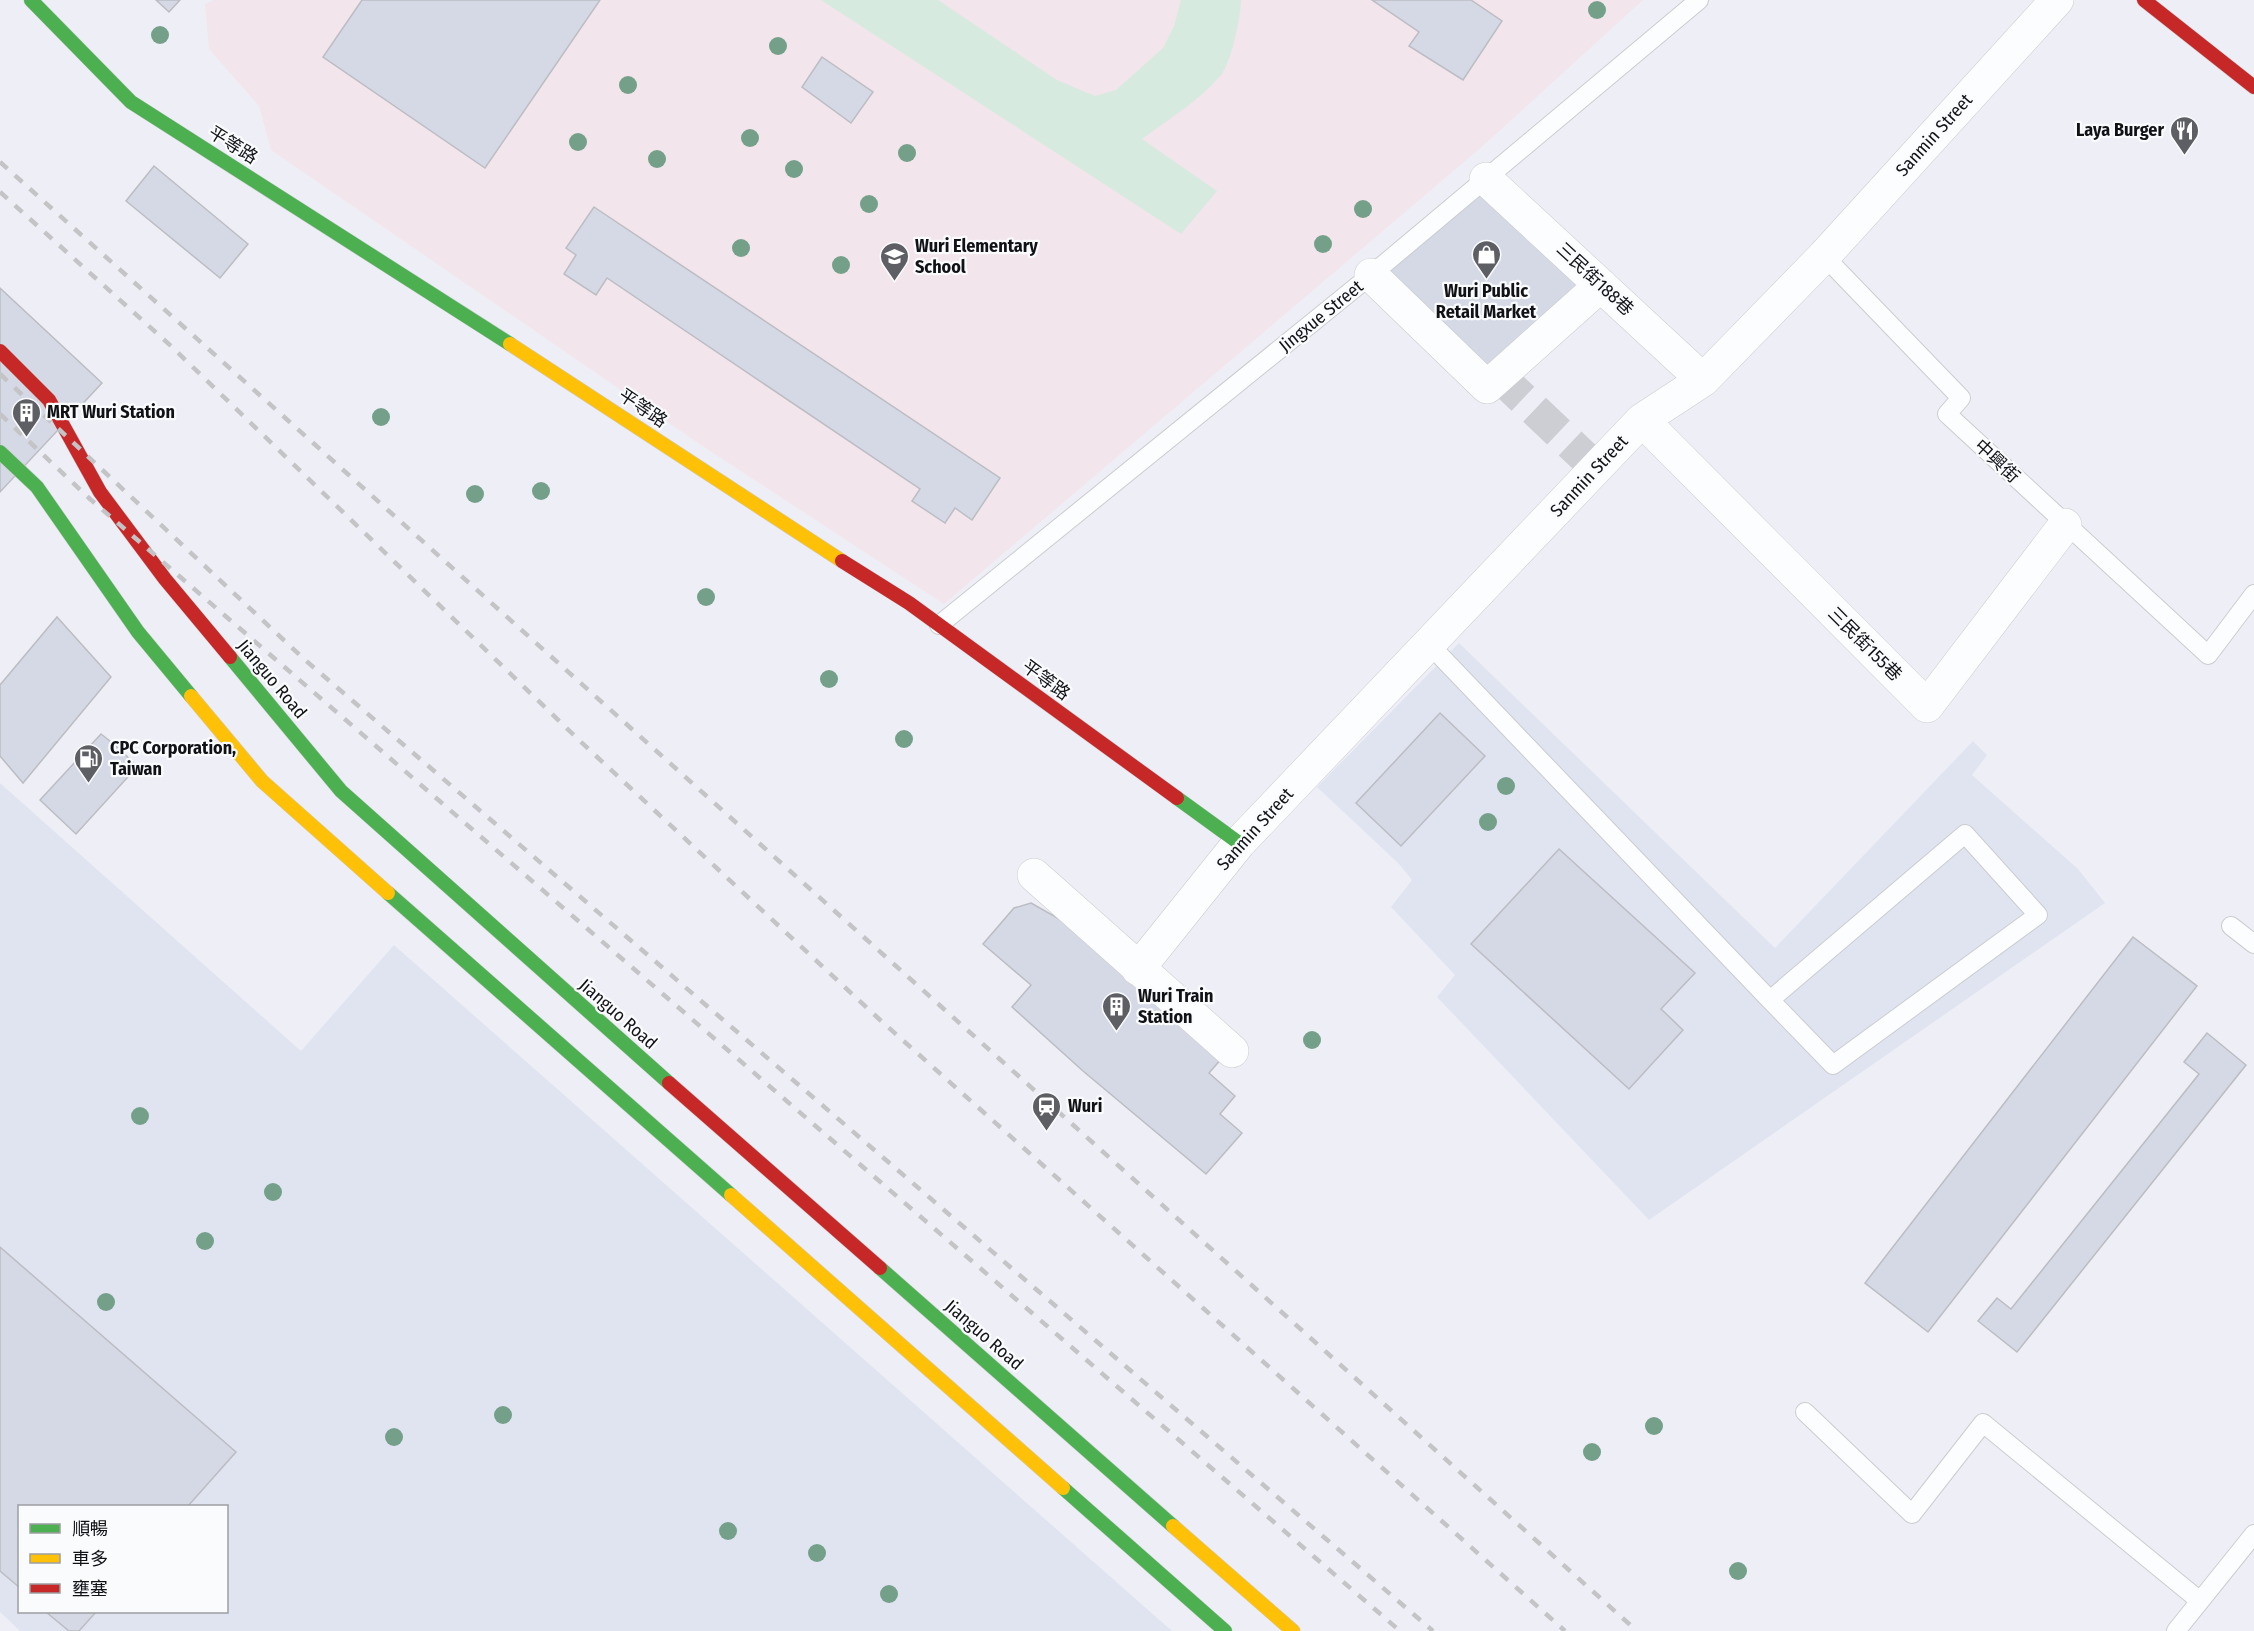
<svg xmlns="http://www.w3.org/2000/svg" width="2254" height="1631" font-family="'Fira Sans Condensed','Noto Sans TC',sans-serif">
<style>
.built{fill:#e0e4f1;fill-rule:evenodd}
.education{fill:#f2e5ec}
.green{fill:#d7eadf}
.building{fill:#d5d8e5;stroke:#bcbdc2;stroke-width:1.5}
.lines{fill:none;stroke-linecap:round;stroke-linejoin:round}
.street-tunnel{stroke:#cdced4;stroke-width:33;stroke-dasharray:33 16;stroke-linecap:butt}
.lane-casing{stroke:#cbccd0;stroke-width:20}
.street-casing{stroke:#cbccd0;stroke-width:34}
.fast-casing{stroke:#cbccd0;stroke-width:15}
.slow-casing{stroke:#cbccd0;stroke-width:15}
.jam-casing{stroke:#cbccd0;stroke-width:15}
.lane{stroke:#fcfdfe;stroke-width:18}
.street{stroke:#fcfdfe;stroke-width:33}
.fast{stroke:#4caf50;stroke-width:14}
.slow{stroke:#ffc107;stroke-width:14}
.jam{stroke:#c62828;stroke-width:14}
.rail{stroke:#c4c4c6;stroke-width:4.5;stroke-dasharray:10 10;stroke-linecap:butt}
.tree{fill:#74a08a}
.labels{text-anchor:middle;stroke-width:4.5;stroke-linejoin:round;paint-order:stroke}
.poi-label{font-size:18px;font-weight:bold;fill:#111216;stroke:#fafbfd;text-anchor:start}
.street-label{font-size:18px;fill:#111216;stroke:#fafbfd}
</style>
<rect width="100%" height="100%" fill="#eeeff6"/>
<path class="built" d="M1459,643L1775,948L1973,741L1987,755L1972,775L2078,869L2105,903L1649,1220L1437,997L1455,975L1391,907L1412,880L1399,864L1317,787Z
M0,783L301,1051L394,945L1172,1631H20L0,1612ZM20,1506H226V1612H20Z"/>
<path class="education" d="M214,0H1643L1484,145L944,604L704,447L271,150L259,106L209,49L205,4Z"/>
<path class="green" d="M821,0H938L1057,80L1095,96L1116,90L1163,48L1174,26L1181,0H1241C1241,16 1231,63 1221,75C1199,101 1169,119 1142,139L1217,191L1181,234Z"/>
<path class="building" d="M156,0H180L169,12Z
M362,0H600L485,168L323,57Z
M1372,0H1471L1502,21L1463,80L1409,46L1419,32Z
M822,57L873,92L851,123L802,87Z
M154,166L248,244L220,278L126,201Z
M1486,179L1601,285L1487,387L1371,275Z
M594,207L1000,478L972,520L955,508L945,523L912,501L920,489L607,278L596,295L564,274L576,255L566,248Z
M0,288L102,383L0,492Z
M57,617L111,677L23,783L0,756V685Z
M1440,713L1485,756L1401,846L1356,803Z
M101,734L120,749L137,767L76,834L40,800Z
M1559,849L1695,973L1661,1009L1683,1030L1629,1089L1471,944Z
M1031,903L1063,921L1222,1058L1209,1073L1235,1096L1220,1114L1242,1133L1206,1174L1083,1071L1012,1007L1031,985L983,944L1014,908Z
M2133,937L2197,986L1928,1332L1865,1283Z
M2207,1033L2246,1065L2017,1352L1978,1321L1997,1298L2011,1309L2199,1074L2184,1062Z
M0,1247L236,1452L188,1506H20V1588L0,1571Z
M46,1612H96L79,1631H69Z"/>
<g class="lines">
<path class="street-tunnel" d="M1499,376L1596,468"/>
<defs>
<path id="lane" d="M1824,256L1961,398L1947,414L2208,655L2254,594
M939,625L1371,275L1699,0
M1430,645L1770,1000L1965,834L2038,915L1833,1065L1770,1000
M2231,926L2254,944
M1805,1412L1912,1514L1983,1423L2200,1601
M2176,1631L2254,1534"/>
<path id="street" d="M1486,179L1703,380
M1371,275L1487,387L1601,285
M1642,420L1927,706L2065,525
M1034,875L1232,1051
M1138,969L1239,843L1642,420L1703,380L1824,256L2057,0"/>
<path id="fast" d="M31,0L131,102L510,344
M0,452L37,487L138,632L191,696
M230,657L341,791L669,1083
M1177,798L1239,843
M388,893L731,1195
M880,1268L1173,1526
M1063,1488L1225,1631"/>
<path id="slow" d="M510,344L842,561
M191,696L262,781L388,893
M731,1195L1063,1488
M1173,1526L1293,1631"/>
<path id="jam" d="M2144,0L2254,87
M0,351L49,400L100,492L165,579L230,657
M842,561L909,603L1177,798
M669,1083L880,1268"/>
</defs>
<use href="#lane" class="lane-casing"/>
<use href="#street" class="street-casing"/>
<use href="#fast" class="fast-casing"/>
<use href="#slow" class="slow-casing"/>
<use href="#jam" class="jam-casing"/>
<use href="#lane" class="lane"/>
<use href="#street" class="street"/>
<use href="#fast" class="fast"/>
<use href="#slow" class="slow"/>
<use href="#jam" class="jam"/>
<path class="rail" d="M0,162L1637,1631
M0,192L171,346L581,742L879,1019L1565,1631
M0,374L304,659L1433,1631
M0,414L90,499L1400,1631"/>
</g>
<g class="tree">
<circle cx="1597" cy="10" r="9"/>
<circle cx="160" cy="35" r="9"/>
<circle cx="778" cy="46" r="9"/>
<circle cx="628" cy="85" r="9"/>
<circle cx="750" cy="138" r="9"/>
<circle cx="578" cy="142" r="9"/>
<circle cx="907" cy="153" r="9"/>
<circle cx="657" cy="159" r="9"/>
<circle cx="794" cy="169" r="9"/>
<circle cx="869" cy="204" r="9"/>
<circle cx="1363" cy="209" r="9"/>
<circle cx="1323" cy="244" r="9"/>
<circle cx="741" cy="248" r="9"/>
<circle cx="841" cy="265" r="9"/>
<circle cx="381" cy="417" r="9"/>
<circle cx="541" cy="491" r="9"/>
<circle cx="475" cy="494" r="9"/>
<circle cx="706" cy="597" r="9"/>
<circle cx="829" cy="679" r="9"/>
<circle cx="904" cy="739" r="9"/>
<circle cx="1506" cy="786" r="9"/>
<circle cx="1488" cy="822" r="9"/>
<circle cx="1312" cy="1040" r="9"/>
<circle cx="140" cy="1116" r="9"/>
<circle cx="273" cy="1192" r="9"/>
<circle cx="205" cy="1241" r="9"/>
<circle cx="106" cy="1302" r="9"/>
<circle cx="503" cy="1415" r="9"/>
<circle cx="1654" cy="1426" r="9"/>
<circle cx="394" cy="1437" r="9"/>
<circle cx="1592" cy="1452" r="9"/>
<circle cx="728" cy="1531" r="9"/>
<circle cx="817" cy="1553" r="9"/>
<circle cx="1738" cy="1571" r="9"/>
<circle cx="889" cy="1594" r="9"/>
</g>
<defs>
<symbol id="restaurant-pin" viewBox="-11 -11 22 30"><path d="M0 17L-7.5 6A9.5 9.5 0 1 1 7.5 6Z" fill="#5e5f64" stroke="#fafbfd"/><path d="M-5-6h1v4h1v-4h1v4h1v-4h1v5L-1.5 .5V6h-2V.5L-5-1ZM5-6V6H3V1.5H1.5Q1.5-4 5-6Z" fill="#fff"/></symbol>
<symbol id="shop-pin" viewBox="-11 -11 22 30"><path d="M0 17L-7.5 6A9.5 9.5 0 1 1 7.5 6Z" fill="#5e5f64" stroke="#fafbfd"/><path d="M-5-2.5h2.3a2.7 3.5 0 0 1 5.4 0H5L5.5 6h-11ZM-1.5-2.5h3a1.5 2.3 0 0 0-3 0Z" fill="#fff"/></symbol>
<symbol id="school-pin" viewBox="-11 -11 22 30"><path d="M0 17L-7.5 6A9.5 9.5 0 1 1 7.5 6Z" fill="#5e5f64" stroke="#fafbfd"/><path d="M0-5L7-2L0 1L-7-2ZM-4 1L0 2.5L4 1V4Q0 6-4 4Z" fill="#fff"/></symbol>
<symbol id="building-pin" viewBox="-11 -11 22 30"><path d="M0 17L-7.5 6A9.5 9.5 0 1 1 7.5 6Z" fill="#5e5f64" stroke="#fafbfd"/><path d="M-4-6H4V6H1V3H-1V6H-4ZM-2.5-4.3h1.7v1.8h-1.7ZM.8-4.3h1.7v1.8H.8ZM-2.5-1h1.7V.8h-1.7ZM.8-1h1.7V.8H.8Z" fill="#fff"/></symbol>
<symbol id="fuel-pin" viewBox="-11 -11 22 30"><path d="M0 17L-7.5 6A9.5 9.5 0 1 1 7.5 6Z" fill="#5e5f64" stroke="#fafbfd"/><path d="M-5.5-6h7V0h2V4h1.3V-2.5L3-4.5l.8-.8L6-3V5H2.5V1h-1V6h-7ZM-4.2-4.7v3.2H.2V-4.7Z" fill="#fff"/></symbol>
<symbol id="station-pin" viewBox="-11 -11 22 30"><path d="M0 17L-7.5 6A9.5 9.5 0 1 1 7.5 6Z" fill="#5e5f64" stroke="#fafbfd"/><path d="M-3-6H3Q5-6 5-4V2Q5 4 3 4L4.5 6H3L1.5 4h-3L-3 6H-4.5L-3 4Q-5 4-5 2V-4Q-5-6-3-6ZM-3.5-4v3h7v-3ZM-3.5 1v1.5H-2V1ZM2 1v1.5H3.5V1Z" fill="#fff"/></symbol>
</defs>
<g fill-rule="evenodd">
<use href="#restaurant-pin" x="2168" y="114" width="33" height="45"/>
<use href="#shop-pin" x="1470" y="238" width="33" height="45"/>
<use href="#school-pin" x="878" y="240" width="33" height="45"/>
<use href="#building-pin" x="10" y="396" width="33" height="45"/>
<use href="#fuel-pin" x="72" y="742" width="33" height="45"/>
<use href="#building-pin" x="1100" y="990" width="33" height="45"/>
<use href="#station-pin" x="1030" y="1090" width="33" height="45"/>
</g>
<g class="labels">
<g class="poi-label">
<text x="2164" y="136" text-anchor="end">Laya Burger</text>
<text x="915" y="252">Wuri Elementary<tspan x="915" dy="21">School</tspan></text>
<text x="1486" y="297" text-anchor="middle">Wuri Public<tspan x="1486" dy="21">Retail Market</tspan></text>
<text x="47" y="418">MRT Wuri Station</text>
<text x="110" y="754">CPC Corporation,<tspan x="110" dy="21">Taiwan</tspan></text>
<text x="1138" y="1002">Wuri Train<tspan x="1138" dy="21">Station</tspan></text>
<text x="1068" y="1112">Wuri</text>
</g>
<g class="street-label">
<text transform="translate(1934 135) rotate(-48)" y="6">Sanmin Street</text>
<text transform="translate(233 145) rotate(32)" y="6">平等路</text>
<text transform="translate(1595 279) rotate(43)" y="6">三民街188巷</text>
<text transform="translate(1321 316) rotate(-39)" y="6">Jingxue Street</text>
<text transform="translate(643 408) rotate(34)" y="6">平等路</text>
<text transform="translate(1997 461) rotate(43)" y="6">中興街</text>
<text transform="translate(1589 476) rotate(-47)" y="6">Sanmin Street</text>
<text transform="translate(1865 644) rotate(45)" y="6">三民街155巷</text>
<text transform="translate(272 679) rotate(50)" y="6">Jianguo Road</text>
<text transform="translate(1046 680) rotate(36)" y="6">平等路</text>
<text transform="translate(1255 829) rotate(-48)" y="6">Sanmin Street</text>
<text transform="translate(618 1014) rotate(41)" y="6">Jianguo Road</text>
<text transform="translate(984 1335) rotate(41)" y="6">Jianguo Road</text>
</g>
</g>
<rect x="18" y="1505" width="210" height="108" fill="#fafbfd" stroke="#9d9ea1" stroke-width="1.5"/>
<rect x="30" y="1524" width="30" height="9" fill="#4caf50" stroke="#9d9ea1" stroke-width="1.5"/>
<text x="72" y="1535" font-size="18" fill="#111216">順暢</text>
<rect x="30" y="1554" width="30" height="9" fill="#ffc107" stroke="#9d9ea1" stroke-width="1.5"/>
<text x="72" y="1565" font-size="18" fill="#111216">車多</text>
<rect x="30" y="1584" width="30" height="9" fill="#c62828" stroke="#9d9ea1" stroke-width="1.5"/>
<text x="72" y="1595" font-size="18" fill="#111216">壅塞</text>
</svg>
